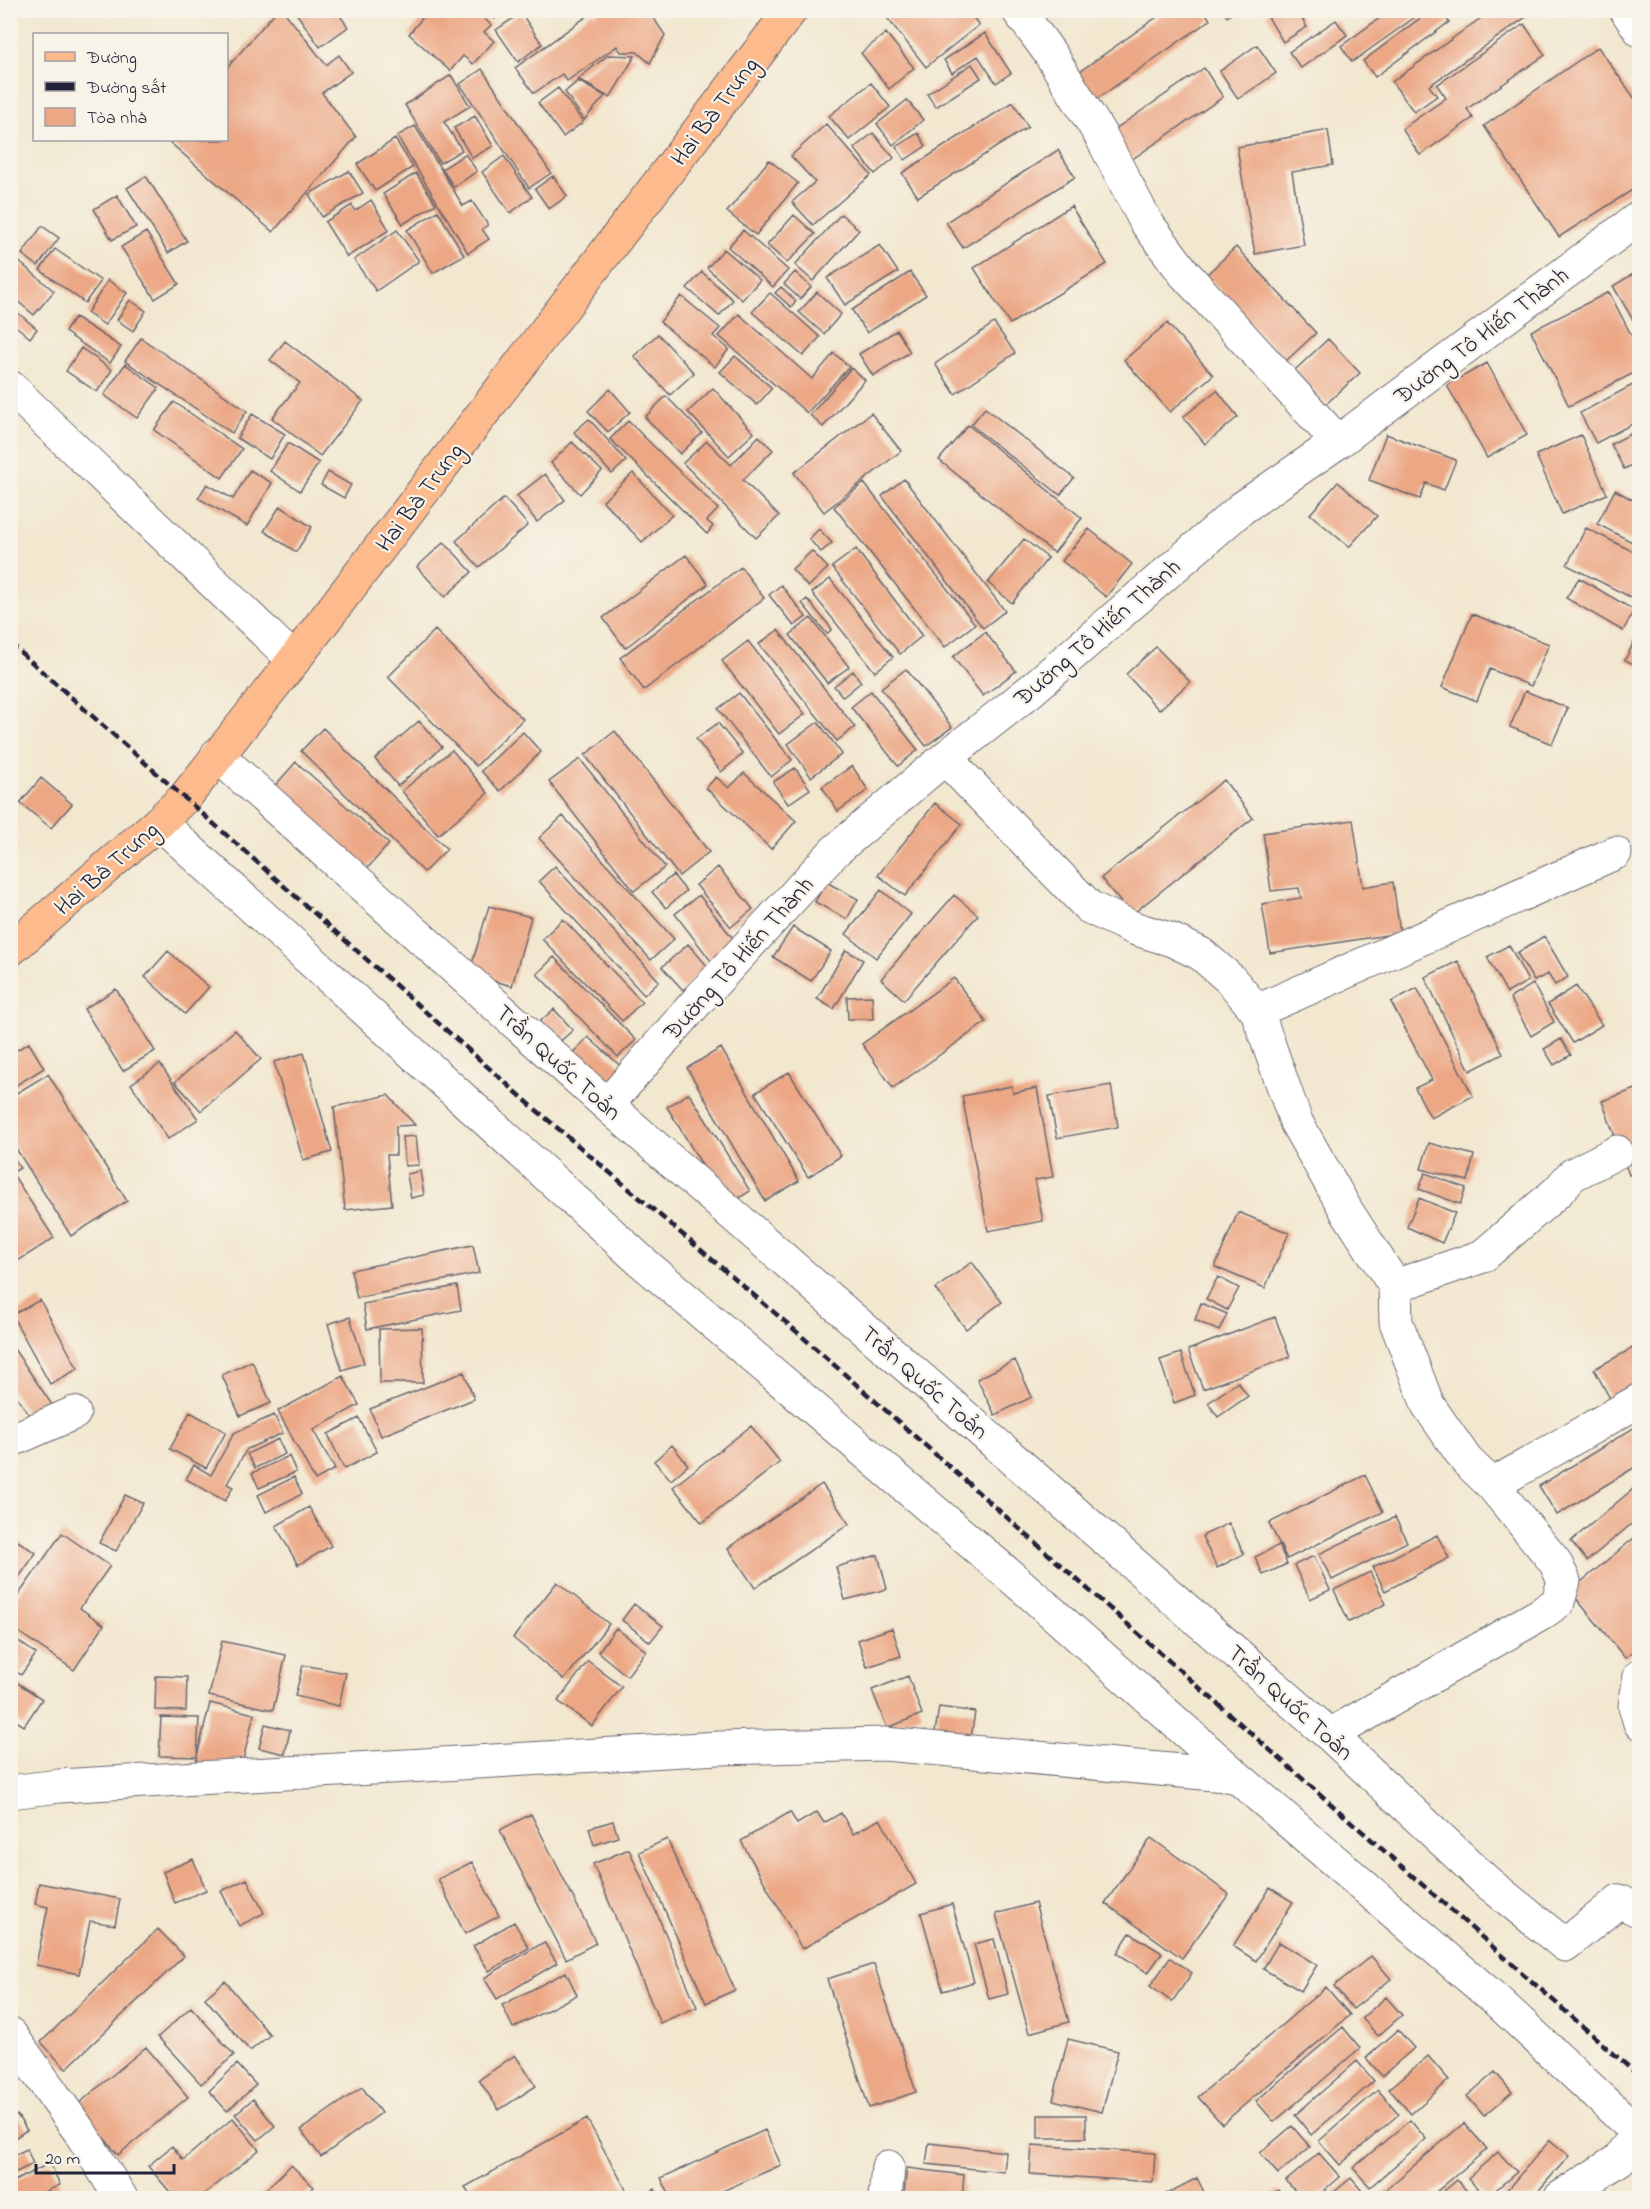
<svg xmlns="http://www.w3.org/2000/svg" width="1650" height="2209" font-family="'Indie Flower',sans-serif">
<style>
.building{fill:#eca785}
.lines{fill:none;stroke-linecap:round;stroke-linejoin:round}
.minor-casing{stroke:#6b676f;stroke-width:35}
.major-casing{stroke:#6b676f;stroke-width:35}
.minor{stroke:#fff;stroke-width:33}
.major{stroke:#fcba8d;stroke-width:33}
.rail{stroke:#22223b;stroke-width:4.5;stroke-dasharray:9 4.5;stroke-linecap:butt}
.labels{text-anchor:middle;stroke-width:4.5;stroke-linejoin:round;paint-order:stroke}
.street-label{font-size:24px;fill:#22223b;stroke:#f7f3e8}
</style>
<rect width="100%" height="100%" fill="#f7f3e8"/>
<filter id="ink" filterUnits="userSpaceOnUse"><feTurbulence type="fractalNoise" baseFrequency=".0167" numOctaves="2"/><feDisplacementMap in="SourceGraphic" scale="12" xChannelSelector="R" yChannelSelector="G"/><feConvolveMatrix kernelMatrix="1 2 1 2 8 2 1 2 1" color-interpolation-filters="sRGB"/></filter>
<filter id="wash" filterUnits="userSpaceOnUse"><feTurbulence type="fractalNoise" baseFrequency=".008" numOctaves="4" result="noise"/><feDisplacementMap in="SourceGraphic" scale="24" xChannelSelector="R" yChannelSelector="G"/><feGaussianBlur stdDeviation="1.35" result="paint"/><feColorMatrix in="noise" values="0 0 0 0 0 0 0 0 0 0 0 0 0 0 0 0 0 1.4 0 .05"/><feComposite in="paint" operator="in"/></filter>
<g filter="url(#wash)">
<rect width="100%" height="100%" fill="#f2e7cf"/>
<g id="blocks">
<path class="building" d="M277,10H283L326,65L339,55L351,72L322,93L356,137L273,232L167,140H226V69Z
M294,10H336L348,27L320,47Z
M429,10H460L470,19L476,11L491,25L484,32L494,41L473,64L463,56L450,71L409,34Z
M486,10H503L495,19Z
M601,10H648L665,35L650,63L637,52H621L617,46L567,81L562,74L534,93L515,68L593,12L594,15Z
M881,10H916L918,14L922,10H967L979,25L926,67Z
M1167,10H1204L1210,20L1088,105L1069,79Z
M1223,10H1236L1227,17Z
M1272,10H1297L1307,27L1283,42L1266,14Z
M1391,10H1425L1352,62L1341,46Z
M1431,10H1440L1449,22L1375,77L1363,61Z
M1492,10H1527L1530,14L1429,86L1437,96L1414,112L1392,82Z
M521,13L542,44L518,62L496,30Z
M1336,20L1347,35L1301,68L1289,52Z
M1524,24L1545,55L1467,109L1473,118L1420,155L1402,129L1446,98L1437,85Z
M886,33L914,68L889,89L861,53Z
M985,33L1011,73L996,83L978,56L952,73L944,60Z
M1257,45L1276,73L1238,99L1220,71Z
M1598,47L1640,106V185L1559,237L1484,126Z
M608,55L635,56L610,98L578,79Z
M972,64L981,78L936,107L927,94Z
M1204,68L1223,97L1128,162L1108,134Z
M482,69L551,173L529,188L460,84Z
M451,75L470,106L444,122L462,150L440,163L405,105Z
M578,81L605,96L584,120L565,92Z
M871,83L890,107L849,140L829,116Z
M558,88L583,122L563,137L538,103Z
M907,100L923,120L893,145L877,124Z
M1013,102L1028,127L918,197L902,173Z
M475,116L493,146L472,158L454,128Z
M826,124L871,175L813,225L792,202L815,182L791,156Z
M415,126L463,206L472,201L488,225L482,229L489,239L468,253L397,136Z
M1328,130L1333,165L1292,172L1304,245L1255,254L1237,147Z
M873,133L894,158L875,174L854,148Z
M918,133L926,146L905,160L896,147Z
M395,139L413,167L375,191L357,164Z
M1058,150L1075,177L963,248L946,222Z
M465,154L477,171L454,187L442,169Z
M504,156L532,197L510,213L482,172Z
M769,160L798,183L756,235L727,212Z
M349,171L363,193L322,217L309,194Z
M416,173L436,204L403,224L383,194Z
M146,176L187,241L168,253L127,188Z
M553,176L567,196L549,209L535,189Z
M117,195L136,227L112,240L94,209Z
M371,200L389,230L347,257L325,222L352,205L355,211Z
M1071,206L1107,264L1010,324L974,268Z
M438,211L464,255L433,273L407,230Z
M841,214L859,230L813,281L795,265Z
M794,215L815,234L787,263L767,245Z
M42,226L59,238L38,266L22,254Z
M397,230L419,261L376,291L354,260Z
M743,230L788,270L773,287L728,247Z
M146,232L179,284L155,299L121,247Z
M880,245L898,272L845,305L827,278Z
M1236,247L1316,333L1286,361L1206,275Z
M55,249L101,281L85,303L40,270Z
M724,249L760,280L742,300L707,268Z
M10,254L54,291L34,315L10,295Z
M1640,270V316L1633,320L1613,286Z
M702,272L733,300L719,316L687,288Z
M795,272L811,287L800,299L784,284Z
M910,272L926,295L867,333L852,310Z
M108,280L127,293L105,325L87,313Z
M781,287L796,301L791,307L775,293Z
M817,292L841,314L824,334L799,312Z
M1609,292L1640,352V370L1569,406L1531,331Z
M770,293L820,337L803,356L752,312Z
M681,296L720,328L713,336L729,349L715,367L660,322Z
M130,300L146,311L133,331L117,320Z
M10,306L37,329L30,338L10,321Z
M739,314L812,379L834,353L849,367L807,413L719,336Z
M75,317L121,347L110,363L65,332Z
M994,323L1015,353L955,394L935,364Z
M1167,323L1213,375L1170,412L1124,360Z
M897,330L910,352L873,376L859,354Z
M658,334L694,373L670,395L634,356Z
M141,338L247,411L232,433L125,361Z
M1328,339L1360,373L1326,404L1295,370Z
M285,341L363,401L320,456L272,418L300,383L270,360Z
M81,348L112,370L97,392L66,371Z
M735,356L772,388L757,405L720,372Z
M1487,363L1527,435L1487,458L1447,385Z
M125,364L159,388L137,418L104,395Z
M851,368L865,380L823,427L810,415Z
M1640,381V420L1596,443L1580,413Z
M713,388L754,433L729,456L688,412Z
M610,389L630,412L608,432L588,411Z
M1217,390L1238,417L1205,444L1183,417Z
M666,396L702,433L680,454L645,417Z
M174,402L242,449L222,478L154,430Z
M985,408L1074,478L1060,495L971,425Z
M871,413L901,451L824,512L794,473Z
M252,414L285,434L270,459L237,438Z
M589,419L626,461L612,474L574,432Z
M628,421L718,509L707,521L713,526L707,534L610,439Z
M968,425L1082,518L1054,553L939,460Z
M1640,429V461L1624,469L1611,444Z
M1386,434L1456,460L1444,490L1426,483L1420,499L1369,480Z
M1581,435L1607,494L1562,514L1536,455Z
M759,436L773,450L743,480L779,516L756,538L683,463L707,441L731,465Z
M572,442L602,471L580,494L551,463Z
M288,443L319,463L300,491L270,471Z
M250,470L272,483L247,526L198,498L207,484L233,499Z
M328,472L351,485L344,498L321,485Z
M633,473L672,515L642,542L603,501Z
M545,474L565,500L537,522L517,496Z
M904,479L1005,611L983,628L882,496Z
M1338,482L1377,516L1349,547L1310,514Z
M864,483L975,624L945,647L834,507Z
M1615,490L1640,504V546L1597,524Z
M504,498L528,525L479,567L456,541Z
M280,506L312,527L296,552L264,531Z
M1586,528L1640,555V602L1567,565Z
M819,529L832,543L821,552L809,539Z
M1089,529L1132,564L1106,597L1062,561Z
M1024,539L1048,558L1012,603L988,583Z
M444,542L472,572L445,597L417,567Z
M856,549L922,636L900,654L832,567Z
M812,551L828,568L808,587L792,569Z
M686,555L708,584L625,648L603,618Z
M741,567L764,598L644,690L620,658Z
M1579,578L1634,610L1623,631L1566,598Z
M830,579L893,657L875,672L812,593Z
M781,585L806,617L794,626L769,595Z
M807,599L832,629L827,634L802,603Z
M1472,614L1549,644L1531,686L1490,669L1477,701L1442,687Z
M811,618L849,667L827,683L790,635Z
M435,630L523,719L476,766L388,677Z
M778,630L855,727L837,741L759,644Z
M1640,630V667L1625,660Z
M985,632L1016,671L983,696L953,657Z
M748,641L805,714L779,734L722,661Z
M1156,647L1190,682L1159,710L1126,674Z
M906,669L952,727L926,746L881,688Z
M853,671L861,682L843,697L834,686Z
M871,691L918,750L898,766L851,707Z
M1525,691L1568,708L1552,744L1510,727Z
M739,693L792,760L771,777L718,709Z
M419,721L442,747L398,786L375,759Z
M818,722L842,754L811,777L788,744Z
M718,723L743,754L721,772L696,739Z
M323,728L447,849L424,872L301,751Z
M615,731L709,852L679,876L585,755Z
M523,732L541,752L500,791L481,771Z
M452,750L488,793L438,835L402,791Z
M580,759L665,867L634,891L549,782Z
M296,762L389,844L364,872L271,790Z
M852,766L868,790L838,811L822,787Z
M795,768L810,789L788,804L773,782Z
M744,773L796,821L771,849L706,788L716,777L729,788Z
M41,778L72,804L51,828L20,803Z
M1224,780L1253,818L1131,915L1101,878Z
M935,803L962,824L905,896L878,875Z
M563,816L674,939L651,960L539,838Z
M1353,820L1363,887L1393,882L1400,933L1270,953L1262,904L1301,898L1299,888L1271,891L1263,833Z
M555,866L659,981L644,995L539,881Z
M718,867L753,909L731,927L696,885Z
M673,875L686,891L666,908L652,892Z
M826,882L858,899L847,919L815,902Z
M881,890L911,914L876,958L846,934Z
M699,895L735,941L711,961L675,914Z
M954,895L978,915L904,1000L881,979Z
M489,906L531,917L512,986L469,974Z
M563,919L642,1002L622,1021L542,939Z
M793,927L831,951L811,981L773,957Z
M1544,936L1568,977L1555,985L1548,974L1534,981L1517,953Z
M688,944L708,967L683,990L662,967Z
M1509,945L1528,981L1507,993L1487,957Z
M846,950L863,960L834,1009L817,999Z
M168,951L209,987L185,1014L145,977Z
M554,957L636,1040L618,1057L537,974Z
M1458,961L1503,1054L1470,1071L1425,977Z
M954,978L986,1022L893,1088L862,1044Z
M1533,984L1554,1022L1531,1036L1510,998Z
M1576,986L1602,1025L1573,1043L1548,1004Z
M1417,988L1473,1096L1431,1118L1415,1088L1432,1080L1391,1002Z
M116,989L155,1051L123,1071L84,1009Z
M872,996L873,1019H848L847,997Z
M554,1009L573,1030L556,1045L537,1024Z
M235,1030L261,1059L201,1111L175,1082Z
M588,1037L624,1069L601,1095L564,1062Z
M1561,1039L1571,1055L1554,1065L1544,1049Z
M29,1043L44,1068L10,1089V1054Z
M721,1048L799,1181L765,1201L687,1068Z
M304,1053L332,1152L303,1160L274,1062Z
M160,1064L198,1119L168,1139L131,1084Z
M789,1072L841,1156L808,1177L755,1093Z
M48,1074L127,1201L71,1236L10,1139V1097Z
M1111,1085L1118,1127L1057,1138L1049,1096Z
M1012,1086L1013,1093L1037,1088L1053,1177L1035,1180L1043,1221L988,1231L962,1096Z
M1636,1089L1640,1098V1172L1629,1175L1602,1101Z
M689,1093L750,1191L727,1206L667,1107Z
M388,1095L415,1125L396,1126V1155H387L392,1205L345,1210L334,1107Z
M416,1136L419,1165L405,1166L402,1137Z
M1429,1143L1474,1155L1468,1181L1421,1169Z
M10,1153L20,1168L12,1173L54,1238L10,1266Z
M420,1171L424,1195L411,1198L407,1174Z
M1425,1173L1466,1188L1460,1204L1419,1189Z
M1419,1198L1455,1213L1442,1243L1407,1227Z
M1238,1212L1289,1233L1265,1288L1215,1267Z
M473,1245L479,1273L357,1298L351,1270Z
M972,1262L1002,1302L966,1329L935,1289Z
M1218,1277L1239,1288L1227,1310L1206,1299Z
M457,1286L461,1310L367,1329L363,1304Z
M40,1300L78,1369L50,1384L12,1315Z
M1201,1303L1227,1314L1219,1331L1195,1320Z
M350,1317L364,1363L342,1370L328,1324Z
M1275,1317L1290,1357L1203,1389L1188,1350Z
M422,1328L423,1383H380L379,1329Z
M10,1343L57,1412L37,1426L10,1387Z
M1640,1344V1390L1613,1404L1594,1369Z
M1181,1353L1195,1395L1174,1403L1160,1360Z
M1015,1360L1032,1397L995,1415L977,1379Z
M252,1361L271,1403L240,1416L222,1375Z
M464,1372L474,1399L381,1436L370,1409Z
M343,1376L359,1405L313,1430L335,1469L315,1480L278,1411Z
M1238,1382L1248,1396L1218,1417L1208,1403Z
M190,1412L226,1432L206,1468L170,1449Z
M274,1415L283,1433L247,1449L227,1484L233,1487L225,1501L186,1479L194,1465L211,1475L234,1433Z
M359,1418L377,1452L344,1469L328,1434Z
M1640,1424V1464L1557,1515L1539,1486Z
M751,1426L780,1462L702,1523L673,1487Z
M278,1439L285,1454L255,1468L247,1454Z
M672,1445L688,1465L671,1480L654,1461Z
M289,1456L296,1472L259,1488L252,1473Z
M1365,1475L1383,1512L1287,1559L1269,1523Z
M294,1477L302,1494L266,1512L258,1495Z
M1640,1483V1517L1587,1561L1571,1541Z
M822,1484L849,1524L755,1588L728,1548Z
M125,1495L143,1503L116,1551L99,1543Z
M309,1507L331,1546L298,1565L276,1526Z
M1395,1517L1407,1542L1332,1580L1319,1554Z
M1229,1523L1244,1554L1217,1568L1202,1536Z
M62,1533L110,1566L80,1608L104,1625L74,1670L10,1626V1607Z
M1640,1533V1646L1625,1658L1570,1591Z
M1437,1535L1449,1558L1385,1591L1373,1567Z
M10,1536L36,1553L17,1580L10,1575Z
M1279,1545L1287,1564L1263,1575L1255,1557Z
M878,1555L887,1589L845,1600L836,1567Z
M1314,1556L1330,1590L1310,1599L1294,1565Z
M1370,1572L1386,1604L1349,1622L1334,1590Z
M557,1582L609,1624L564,1680L513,1638Z
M634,1604L663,1626L650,1642L622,1620Z
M616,1628L646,1651L627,1676L598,1652Z
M892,1628L901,1656L867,1667L858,1640Z
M10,1635L36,1654L21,1675L10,1667Z
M222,1641L286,1655L273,1710L209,1696Z
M588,1661L622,1687L592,1726L558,1701Z
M303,1665L346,1673L339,1706L295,1696Z
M156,1676L187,1677L186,1711L155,1710Z
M908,1676L922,1714L887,1728L872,1690Z
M10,1678L42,1699L24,1726L10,1717Z
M210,1703L254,1714L240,1773L196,1763L197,1757L159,1756L161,1717L199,1718L197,1756Z
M939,1707L975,1712L971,1738L935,1732Z
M265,1724L290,1730L285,1754L259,1748Z
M790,1812L797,1824L817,1812L824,1823L841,1813L853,1834L880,1819L916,1884L802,1949L741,1841Z
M531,1814L596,1943L566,1959L500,1830Z
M613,1821L618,1837L594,1845L589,1828Z
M1151,1838L1229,1894L1182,1958L1105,1903Z
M667,1839L735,1990L706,2003L639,1852Z
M629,1849L697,2007L660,2023L593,1864Z
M193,1859L206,1890L175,1903L163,1872Z
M472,1862L499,1916L465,1934L438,1879Z
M247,1879L264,1913L239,1926L221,1891Z
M39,1883L120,1899L115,1925L90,1921L79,1974L36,1965L48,1907L35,1904Z
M1270,1888L1293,1902L1256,1961L1233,1946Z
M1035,1903L1069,2022L1029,2033L996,1914Z
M952,1904L974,1982L943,1991L921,1913Z
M514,1922L529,1948L489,1971L473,1946Z
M158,1929L184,1956L66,2069L41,2042Z
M1130,1933L1162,1953L1148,1973L1117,1953Z
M994,1939L1008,1994L989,1999L974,1944Z
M544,1942L557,1963L497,1999L484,1978Z
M1279,1942L1317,1965L1301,1991L1263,1969Z
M1371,1956L1391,1979L1353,2009L1334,1986Z
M1170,1958L1192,1973L1172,2002L1150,1986Z
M874,1964L916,2092L869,2108L827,1979Z
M566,1972L577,1995L513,2028L502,2005Z
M225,1981L270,2035L250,2051L205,1998Z
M1326,1987L1350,2015L1222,2124L1198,2097Z
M1386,1997L1402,2015L1378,2036L1362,2018Z
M191,2007L234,2055L201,2084L158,2037Z
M1343,2027L1360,2048L1274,2122L1256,2101Z
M1398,2030L1414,2048L1382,2076L1366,2058Z
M1068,2039L1118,2051L1102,2112L1053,2100Z
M146,2047L188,2097L118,2155L77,2105Z
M515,2055L536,2086L499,2110L479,2080Z
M1428,2056L1449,2080L1411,2114L1389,2089Z
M1357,2061L1374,2081L1311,2135L1295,2115Z
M237,2064L256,2085L227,2111L209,2091Z
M1495,2072L1512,2092L1484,2116L1467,2096Z
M362,2087L381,2113L321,2157L301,2130Z
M1378,2090L1399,2114L1340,2165L1319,2141Z
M253,2099L275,2126L258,2140L235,2114Z
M17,2115L27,2130L10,2141V2119Z
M1038,2115H1086V2138H1038Z
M233,2118L259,2150L200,2198H175L148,2166L172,2146L183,2160Z
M587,2119L629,2195L623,2198H471L465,2187Z
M1410,2120L1426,2139L1370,2187L1353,2168Z
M1464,2123L1487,2149L1429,2198H1376Z
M1292,2126L1310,2147L1278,2174L1260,2153Z
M765,2130L781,2165L707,2198H671L661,2178Z
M1550,2140L1569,2156L1532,2198H1500Z
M929,2143L1006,2152L1004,2172L926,2164Z
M1032,2145L1155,2153L1153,2182L1030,2174Z
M27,2149L33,2164L10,2175V2157Z
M1498,2152L1517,2172L1486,2198L1468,2178Z
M1319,2153L1340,2177L1316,2198H1302L1286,2181Z
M50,2163L60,2185L32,2198H10V2183Z
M291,2165L314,2187L302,2198H257Z
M907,2168L964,2175L962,2198L904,2193Z
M1197,2178L1207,2198H1169L1166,2194Z
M1351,2178L1367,2197L1327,2198Z
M1457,2180L1473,2198H1436Z
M655,2189L660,2198H638Z
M1278,2190L1285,2198H1268Z
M161,2191L167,2198H150Z
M968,2195L983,2197V2198H968Z"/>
</g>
</g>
<g filter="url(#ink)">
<use href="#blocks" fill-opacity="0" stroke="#6b676f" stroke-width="1.5"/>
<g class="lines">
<defs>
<path id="minor" d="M1018,10L1049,52L1101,136L1146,222L1184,273L1338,442
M1626,10L1640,30
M10,387L294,660
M217,755L607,1105L1330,1735L1487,1882L1565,1945L1619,1901L1640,1911
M945,758L1089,907L1133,928L1172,940L1201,954L1230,979L1257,1011L1296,1122L1346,1210L1395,1286L1396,1322L1428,1405L1466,1460L1492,1485L1555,1562L1564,1581L1558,1602L1541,1614L1330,1735
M159,822L640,1260L1029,1592L1236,1776L1497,2001L1637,2132L1620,2159L1560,2198
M1257,1011L1615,853
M607,1105L700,998L835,851L945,758L1029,692L1242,508L1338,442L1640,217
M1395,1286L1483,1256L1557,1192L1572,1175L1617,1152
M10,1441L74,1413
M1492,1485L1640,1400
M1640,1676L1635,1706L1640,1723
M10,1792L59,1786L719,1748L885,1744L1236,1776
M10,2034L80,2132L121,2198
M885,2198L888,2167"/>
<path id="major" d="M10,950L159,822L186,796L294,660L791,10"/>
</defs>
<use href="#minor" class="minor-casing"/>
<use href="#major" class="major-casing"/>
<use href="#minor" class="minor"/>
<use href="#major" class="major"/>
<path class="rail" d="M10,643L534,1108L789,1325L1640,2077"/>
</g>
</g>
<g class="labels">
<g class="street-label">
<text transform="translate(714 111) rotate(-53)" y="8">Hai Bà Trưng</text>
<text transform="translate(1481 335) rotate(-37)" y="8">Đường Tô Hiến Thành</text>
<text transform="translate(419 497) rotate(-53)" y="8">Hai Bà Trưng</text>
<text transform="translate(1097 632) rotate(-41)" y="8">Đường Tô Hiến Thành</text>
<text transform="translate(106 868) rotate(-41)" y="8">Hai Bà Trưng</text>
<text transform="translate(738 958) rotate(-48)" y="8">Đường Tô Hiến Thành</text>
<text transform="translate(559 1062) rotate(42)" y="8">Trần Quốc Toản</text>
<text transform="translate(925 1382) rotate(41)" y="8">Trần Quốc Toản</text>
<text transform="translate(1291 1702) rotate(42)" y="8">Trần Quốc Toản</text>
</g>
</g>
<rect width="1650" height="2209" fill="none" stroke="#f7f3e8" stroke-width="36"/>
<rect x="33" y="33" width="195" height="108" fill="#f7f3e8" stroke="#a29fa3" stroke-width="1.5"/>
<rect x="45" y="52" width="30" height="9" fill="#fcba8d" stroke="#a29fa3" stroke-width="1.5"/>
<text x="87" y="63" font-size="18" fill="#22223b">Đường</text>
<rect x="45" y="82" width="30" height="9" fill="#22223b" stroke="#a29fa3" stroke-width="1.5"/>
<text x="87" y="93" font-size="18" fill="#22223b">Đường sắt</text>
<rect x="45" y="108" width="30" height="18" fill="#eca785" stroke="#a29fa3" stroke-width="1.5"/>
<text x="87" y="123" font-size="18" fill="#22223b">Tòa nhà</text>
<path d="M36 2164v9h138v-9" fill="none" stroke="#22223b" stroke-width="3"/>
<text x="45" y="2164" font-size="18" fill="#22223b" stroke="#f7f3e8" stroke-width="4.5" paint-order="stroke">20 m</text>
</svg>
